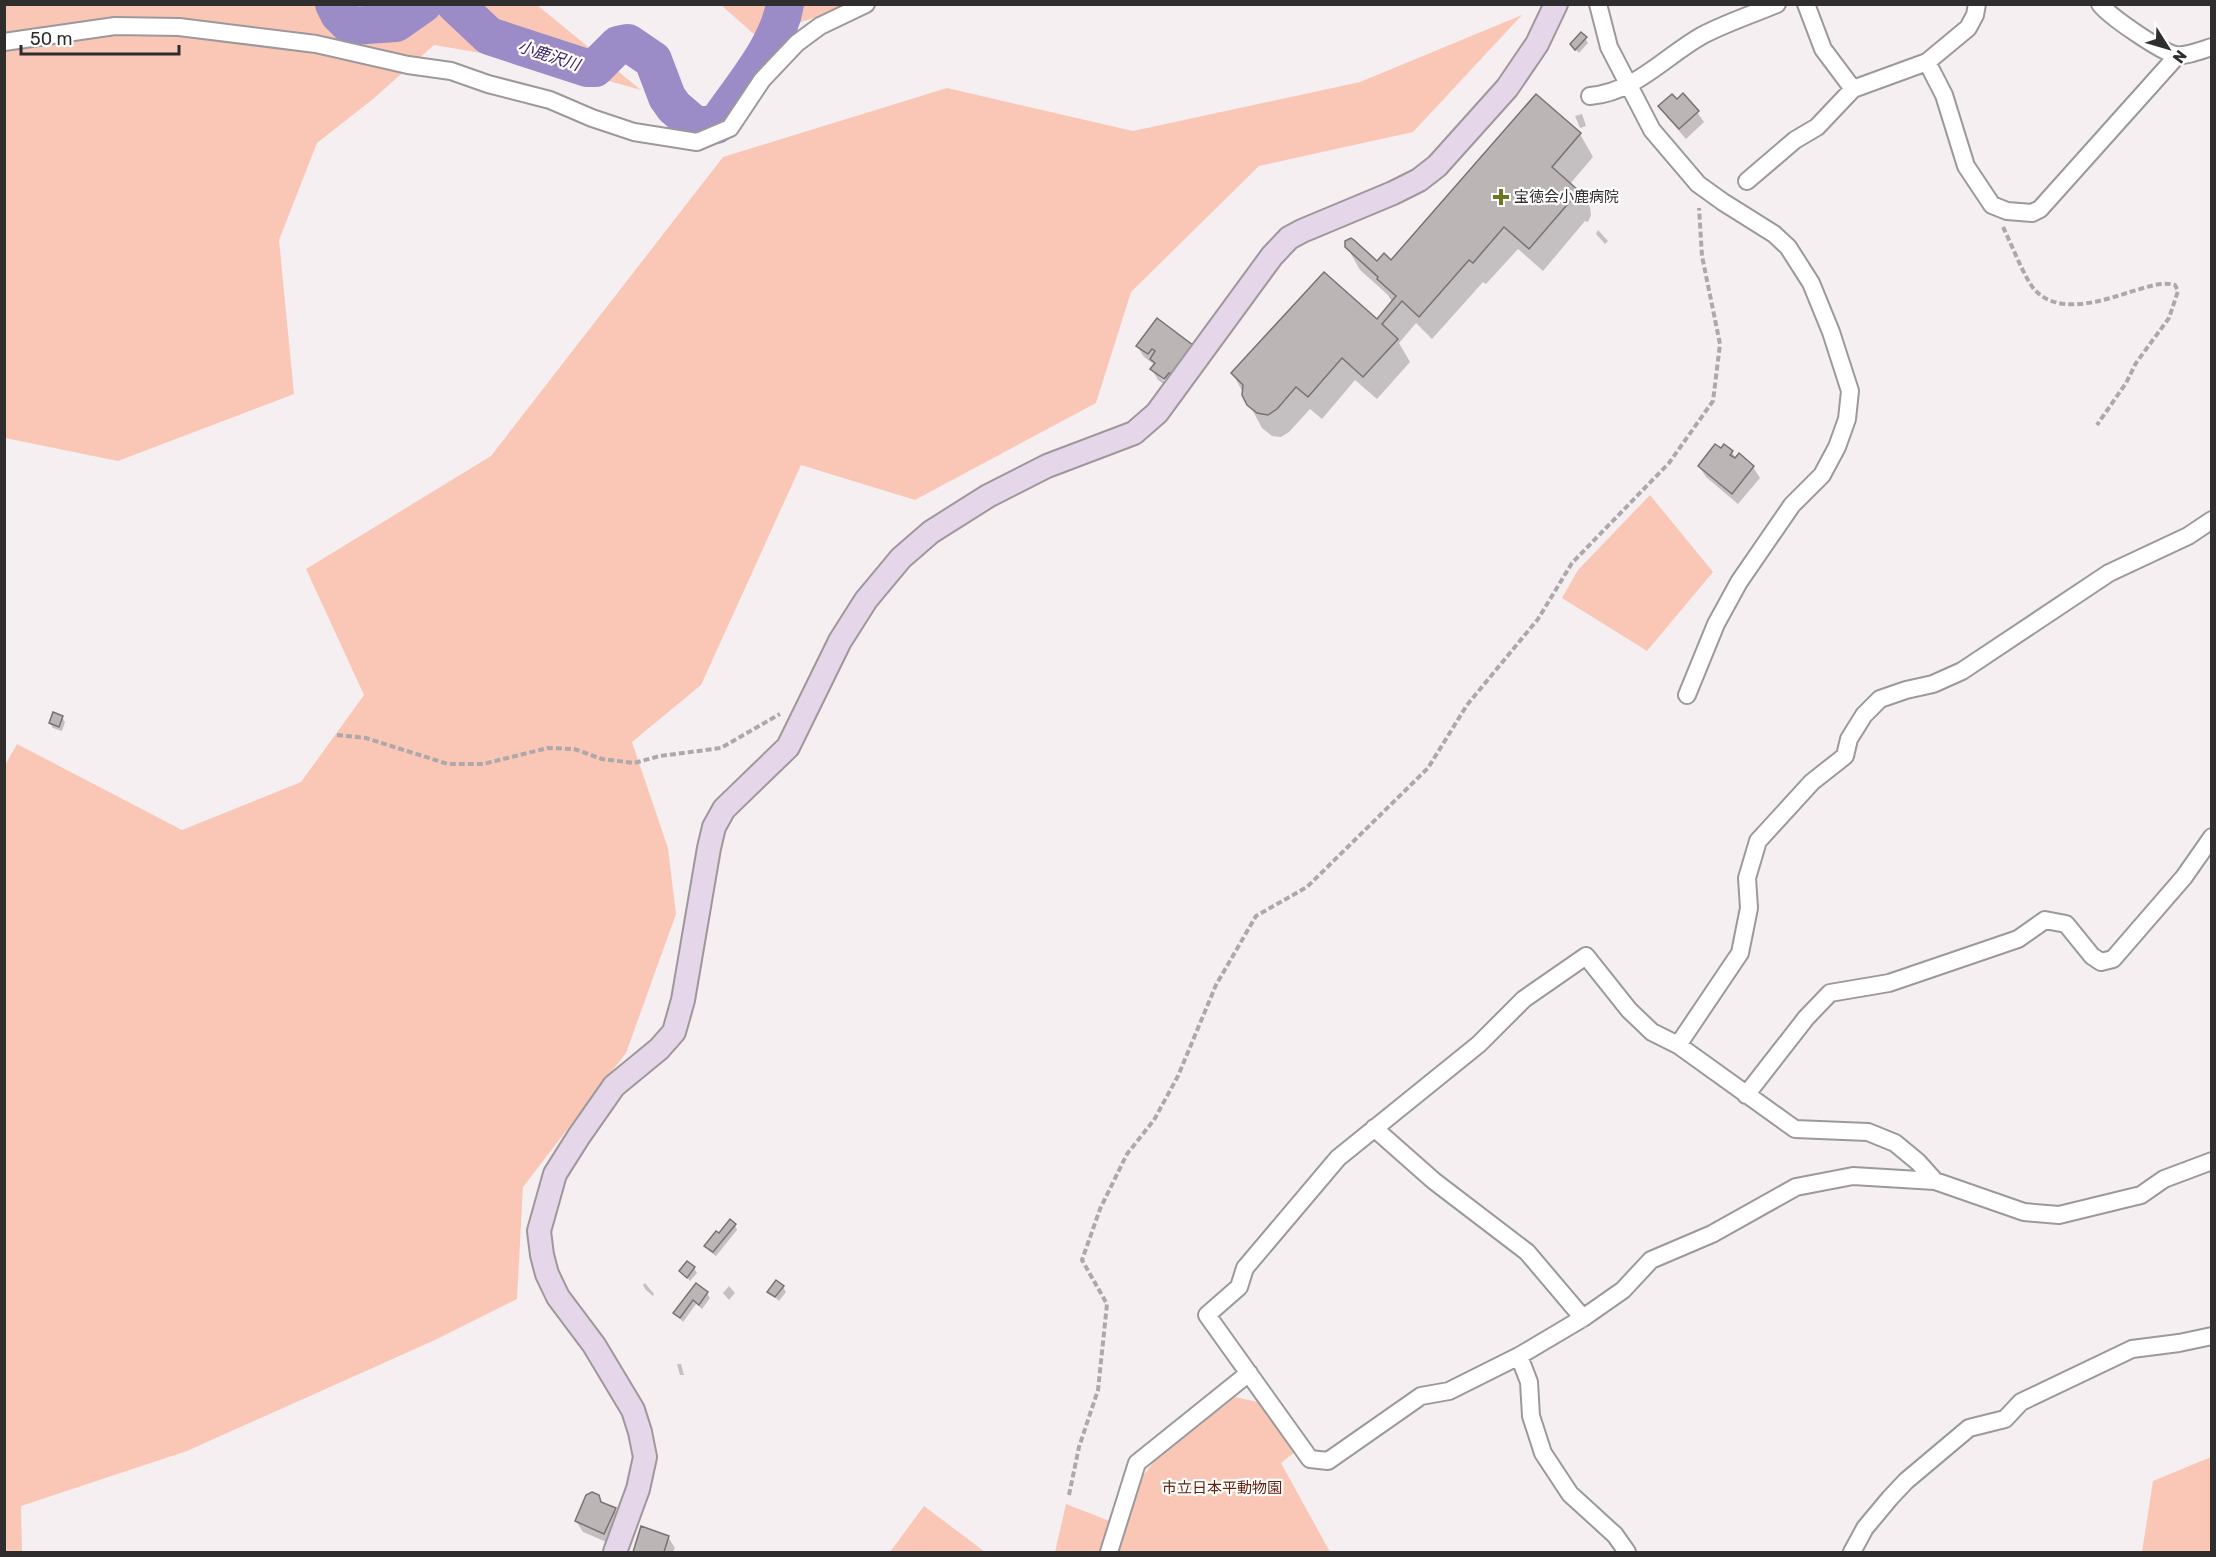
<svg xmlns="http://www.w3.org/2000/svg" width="2216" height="1557" font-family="Rubik,'Noto Sans JP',sans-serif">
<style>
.green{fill:#fac7b6}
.shadow{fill:#0003;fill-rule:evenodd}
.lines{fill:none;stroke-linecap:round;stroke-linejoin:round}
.river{stroke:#9b8bc7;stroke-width:38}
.building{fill:#bcb5b5;stroke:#797273;stroke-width:1.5}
.street-casing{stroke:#9d989a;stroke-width:20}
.secondary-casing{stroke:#9d989a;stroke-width:26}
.path{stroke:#ada8aa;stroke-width:4;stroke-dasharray:6 3;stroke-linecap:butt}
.street{stroke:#fff;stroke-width:16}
.secondary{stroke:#e6d6e9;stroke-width:22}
.poi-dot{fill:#6c7722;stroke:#fffefe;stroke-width:2}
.labels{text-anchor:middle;stroke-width:4.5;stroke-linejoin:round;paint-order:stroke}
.poi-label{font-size:15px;fill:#2f2d2e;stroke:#fffefe;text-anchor:start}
.park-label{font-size:15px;fill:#60230d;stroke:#fffefe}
.water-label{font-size:16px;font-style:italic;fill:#361c62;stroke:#fffefe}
</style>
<rect width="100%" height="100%" fill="#f5eff2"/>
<path class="green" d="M5,5H537L641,90L551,65L434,45L373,99L317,143L279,240L294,394L118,461L5,438Z
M721,5H844L828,13L757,37Z
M1522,15L1413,132L1259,166L1131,292L1096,403L915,500L801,465L701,685L632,742L668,848L676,914L626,1053L523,1187L517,1299L435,1340L187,1451L21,1506L22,1552H5L4,767L17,744L182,830L301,782L364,695L306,569L491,456L723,157L947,88L1133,131L1360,82Z
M1650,495L1713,572L1647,651L1562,598L1578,570Z
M1235,1397L1258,1402L1296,1451L1281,1463L1330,1552H1055L1066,1504L1125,1527L1143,1476L1159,1455Z
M2211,1457V1552H2142L2153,1481Z
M924,1506L985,1552H890Z"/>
<path class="shadow" d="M1585,38L1588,43L1579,53L1575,49Z
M1536,96L1580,134L1593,157L1570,184L1590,207L1591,215L1588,222L1585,221L1543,271L1518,249L1486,284L1483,282L1432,339L1416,323L1399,343L1410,362L1377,399L1355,380L1322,419L1310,409L1289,432L1281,437L1272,436L1262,428L1233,374L1377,321L1392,302L1388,295L1360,270L1347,247L1377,263L1391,262Z
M1677,101L1697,112L1704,122L1686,139L1667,117L1660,106Z
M1582,114L1586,126L1580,128L1575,116Z
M1598,230L1608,241L1605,244L1596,234Z
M1137,346L1193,347L1171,389L1158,380L1152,369L1155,365L1144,357ZM1159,374L1171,383L1169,385L1159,377Z
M1732,452L1736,459L1739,456L1753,467L1760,478L1738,504L1706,477L1699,466Z
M62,717L65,722L62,731L53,728L50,723Z
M735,1225L737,1230L716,1256L709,1251L706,1246Z
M694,1268L697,1273L690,1281L681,1271Z
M645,1283L654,1294L653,1296L646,1290L643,1285Z
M696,1285L707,1293L710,1298L702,1309L696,1304L683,1322L675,1313Z
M729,1286L735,1293L729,1300L723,1293Z
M783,1287L786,1292L779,1301L769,1292Z
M677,1364H681L684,1375H680Z
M598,1497L602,1504L615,1510L621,1521L611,1544L583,1532L576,1521Z
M642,1528L668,1537L675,1548L673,1552H635Z"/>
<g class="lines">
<path class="river" d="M334,4L339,14L351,26L396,23L423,4
M455,4L489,36L587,68H595L618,45L628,43L653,60L667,97L674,107L695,125H716C740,89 778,47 785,4"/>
</g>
<path class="building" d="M1581,32L1587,37L1575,50L1570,44Z
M1683,93L1699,111L1679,129L1658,106L1672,94L1677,99Z
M1536,94L1581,133L1552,167L1579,191L1529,249L1504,227L1473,263L1469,260L1419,317L1402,301L1382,324L1398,339L1363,377L1342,358L1308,397L1296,387L1277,409L1268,415L1257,413L1247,405L1242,395L1243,385L1231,373L1324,272L1377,319L1396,296L1377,279L1378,277L1345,247V241L1351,238L1354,240L1377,261L1384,253L1391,260Z
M1157,318L1194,346L1173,375L1169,373L1164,379L1150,369L1155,363L1150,359L1155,351L1152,349L1148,354L1136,346Z
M1715,444L1721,448L1724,444L1733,451L1730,455L1735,458L1739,453L1754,466L1732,494L1698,466Z
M53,712L63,716L59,727L49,723Z
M730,1219L736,1224L713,1252L704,1246L716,1231L719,1233Z
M687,1261L695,1267L687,1278L679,1271Z
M776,1280L784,1286L775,1297L767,1292Z
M696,1283L708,1292L699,1305L693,1300L680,1318L673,1313Z
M592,1492L599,1495L601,1502L616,1508L604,1534L575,1521L586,1495Z
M641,1526L669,1536L664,1552H633Z"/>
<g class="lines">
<defs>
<path id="street" d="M1598,4L1609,47L1652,130L1698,184L1723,202L1774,234L1788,247L1811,283L1831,332L1850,391L1847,419L1837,447L1822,475L1792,505L1739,582L1716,624L1687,695
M1806,4L1823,49L1853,89
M2100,4C2110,17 2159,50 2175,55C2184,57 2202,50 2212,47
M4,42L115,26L179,27L316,44L408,65L451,71L488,84L550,100L592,118L634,132L697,142L730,128L762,80L797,43L820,26L866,4
M1927,62L1944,95L1966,166L1992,205L2007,211L2032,213L2040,209L2177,56
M1590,96C1636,92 1665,56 1703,35C1726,23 1753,14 1777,4
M1747,181L1795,140L1817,127L1853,89L1927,62L1968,28L1975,15L1977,4
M1678,1045L1740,953L1749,908L1747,878L1758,841L1812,782L1845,756L1849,739L1864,715L1880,699L1906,690L1933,684L1962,671L2109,573L2188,536L2212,520
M1746,1095L1806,1018L1830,993L1889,983L2018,939L2045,920L2066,924L2092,956L2101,962L2113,959L2184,877L2212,837
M1374,1128L1434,1181L1527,1252L1583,1318
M1935,1181L1918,1162L1895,1143L1868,1132L1795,1129L1678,1045L1652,1032L1629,1010L1586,956L1524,999L1479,1044L1338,1158L1245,1268L1239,1287L1207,1315L1310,1459L1328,1461L1421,1396L1449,1391L1519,1356L1583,1318L1623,1290L1651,1260L1712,1234L1796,1187L1853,1176L1935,1181L2024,1212L2059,1215L2141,1195L2164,1179L2212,1161
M1519,1356L1529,1382L1531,1416L1543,1453L1570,1494L1615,1535L1627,1552
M1109,1552L1137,1463L1249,1373
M1852,1552L1865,1528L1890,1498L1906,1481L1969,1428L2005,1419L2021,1402L2132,1349L2179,1343L2212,1336"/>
<path id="secondary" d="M615,1552L638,1489L645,1457L640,1432L633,1410L594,1345L558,1297L547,1274L542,1255L539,1231L555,1174L579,1136L614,1086L659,1049L674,1032L683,1000L709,848L714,827L724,809L788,747L840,641L866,600L901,558L931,532L988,496L1047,466L1134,433L1157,413L1272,256L1289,238L1302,231L1393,193L1419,180L1437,166L1507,88L1537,44L1556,4"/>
</defs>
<use href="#street" class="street-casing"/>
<use href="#secondary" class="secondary-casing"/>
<path class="path" d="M2003,227C2011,243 2024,277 2034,289C2057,316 2102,301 2130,292C2145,288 2160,281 2175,285L2178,291L2169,318L2136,363L2126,383L2097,425
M337,735L366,738L448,764H483L548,748L574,749L602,759L634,763L660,756L721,748L780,714
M1069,1495L1079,1447L1098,1390L1107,1304L1082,1260L1100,1209L1127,1154L1154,1120L1178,1076L1216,985L1256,916L1307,887L1428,768L1467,705L1538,619L1572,563L1669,463L1713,401L1720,344L1702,256L1699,208"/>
<use href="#street" class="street"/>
<use href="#secondary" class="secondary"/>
</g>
<path class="poi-dot" d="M1498 188h6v6h6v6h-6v6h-6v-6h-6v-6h6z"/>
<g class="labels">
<g class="poi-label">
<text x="1514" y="202">宝徳会小鹿病院</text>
</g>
<g class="park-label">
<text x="1222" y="1493">市立日本平動物園</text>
</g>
<g class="water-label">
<text transform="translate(549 55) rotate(18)" y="6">小鹿沢川</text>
</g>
</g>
<rect width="2216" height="1557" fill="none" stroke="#2f2d2e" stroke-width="12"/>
<g transform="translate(2168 48) rotate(127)" stroke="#fffefe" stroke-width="4.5" paint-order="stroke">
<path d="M0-4.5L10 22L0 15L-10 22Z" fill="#2f2d2e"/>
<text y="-9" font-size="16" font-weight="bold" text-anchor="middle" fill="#2f2d2e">N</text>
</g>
<path d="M21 45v9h158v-9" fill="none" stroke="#2f2d2e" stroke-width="3"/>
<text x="30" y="45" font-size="18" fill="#2f2d2e" stroke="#fffefe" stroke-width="4.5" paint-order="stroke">50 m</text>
</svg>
